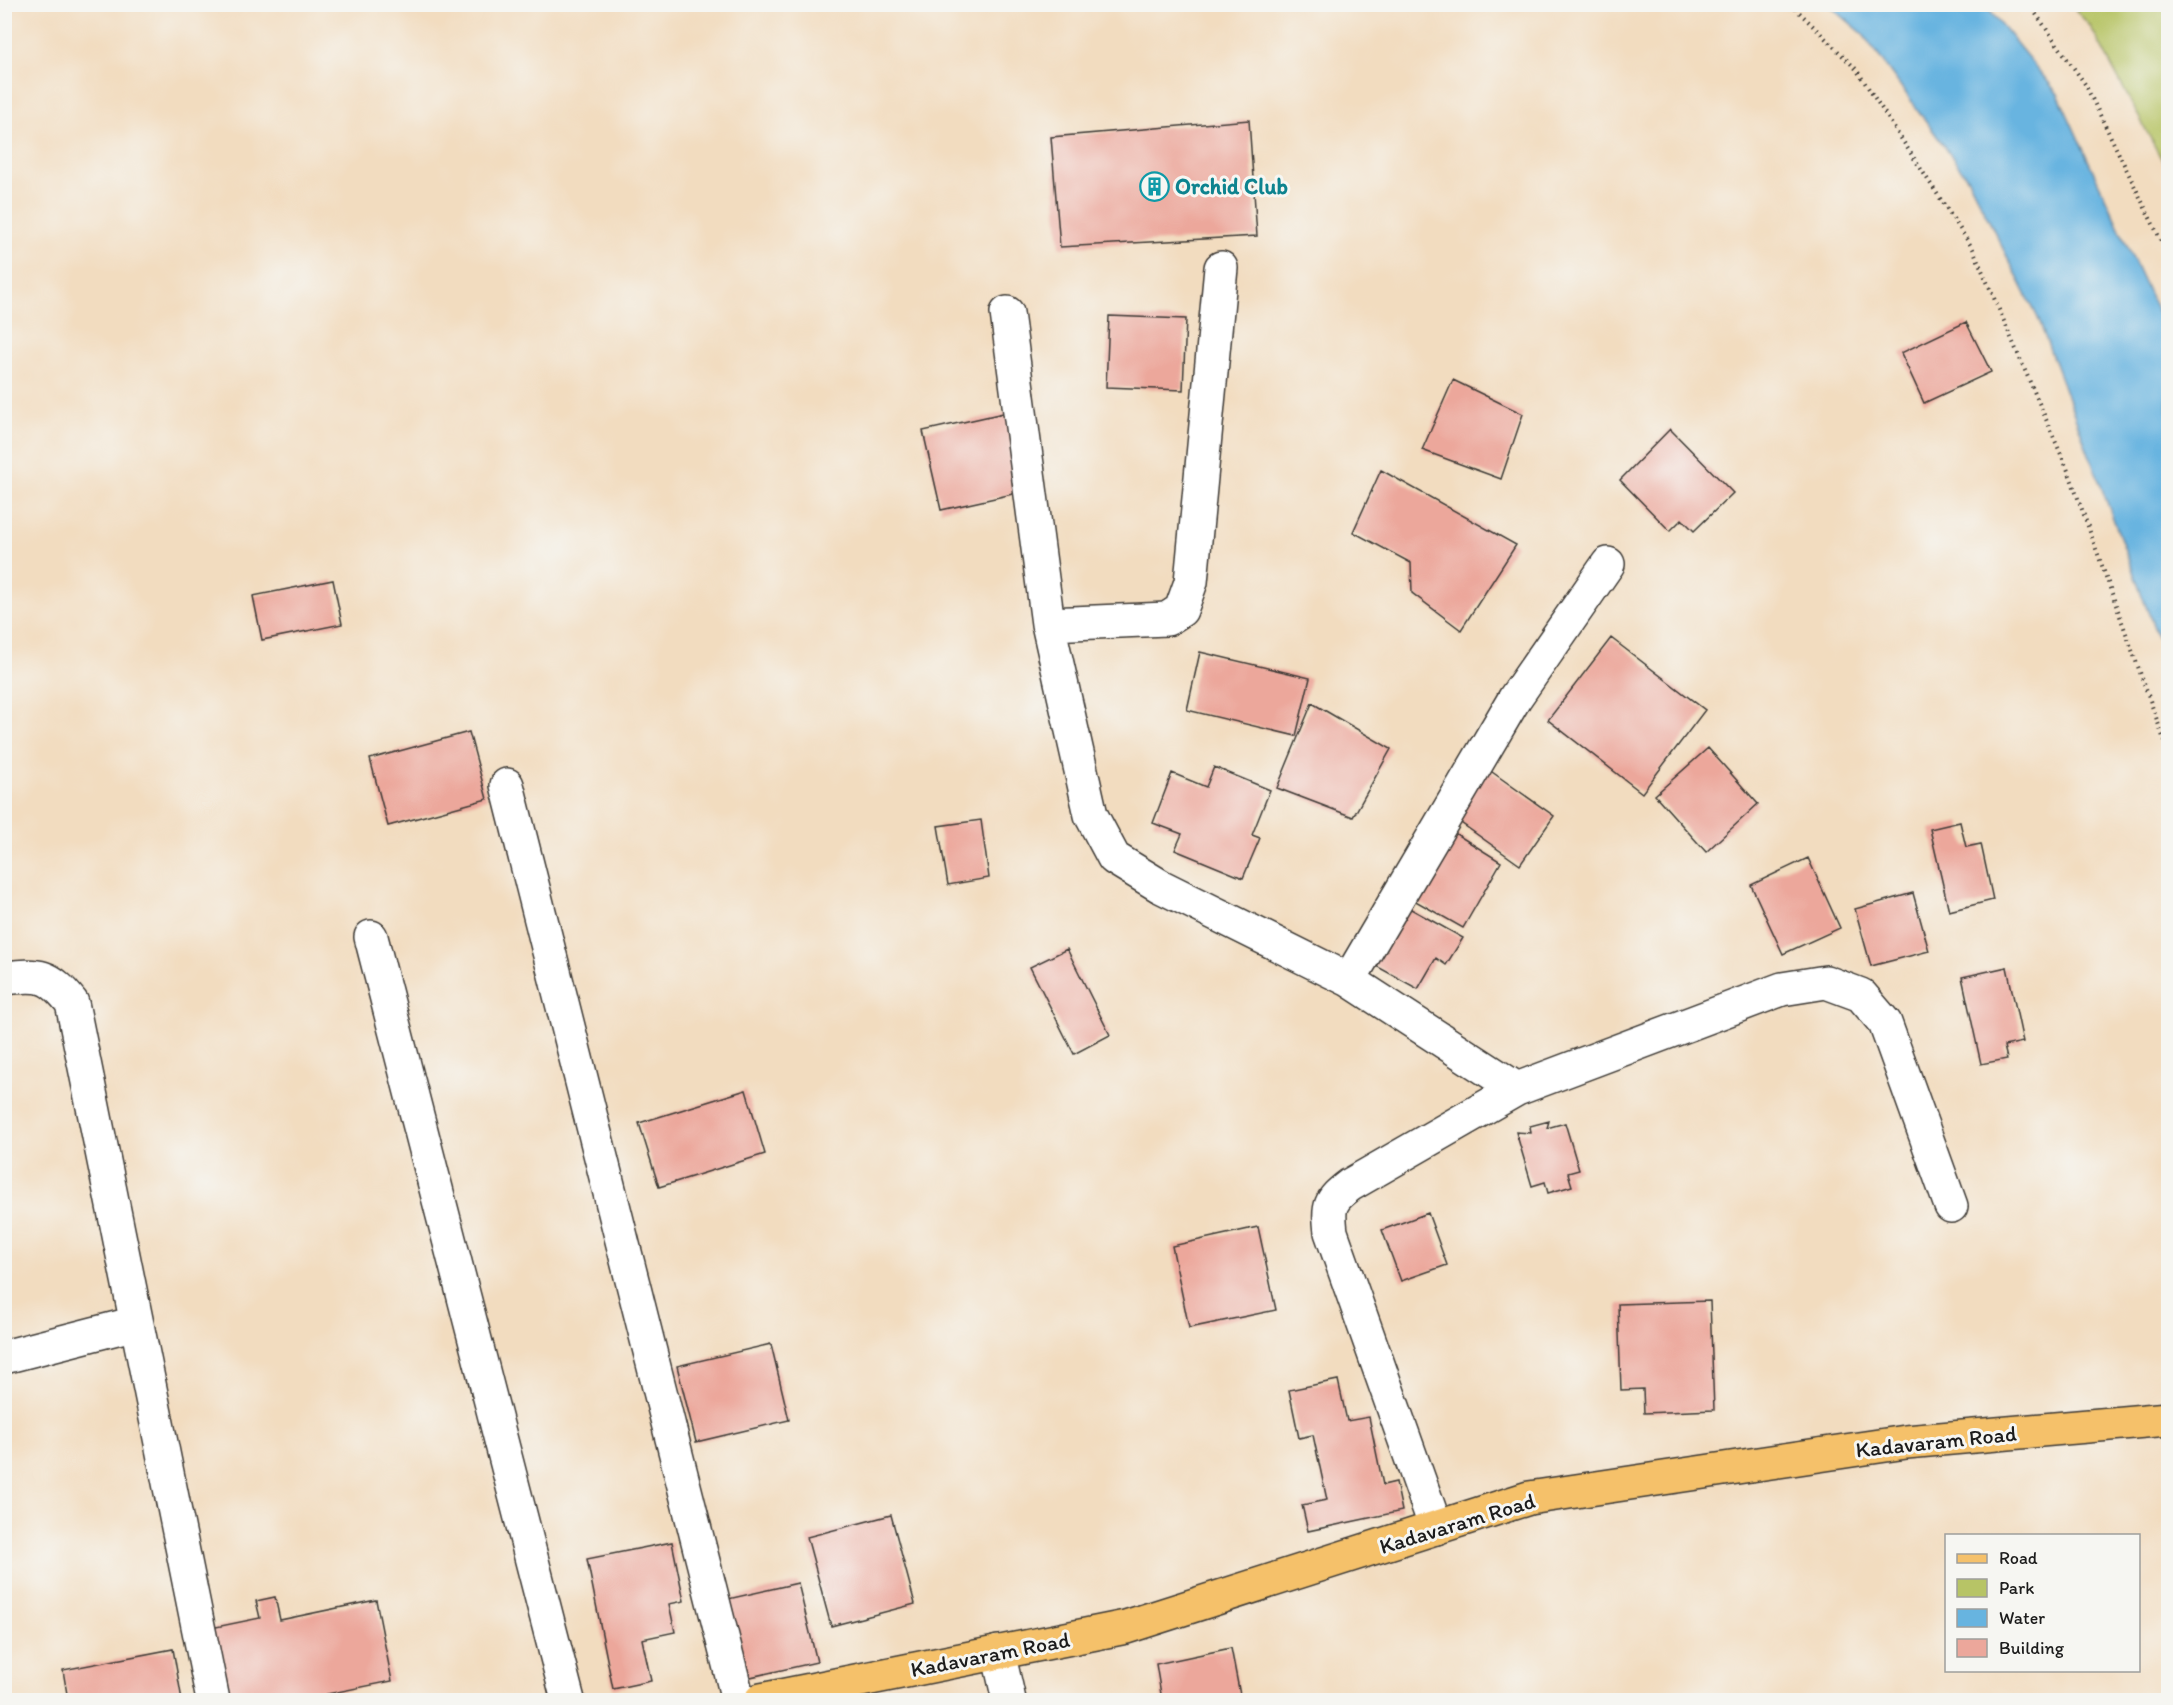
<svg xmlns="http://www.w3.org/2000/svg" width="2173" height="1705" font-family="Itim,sans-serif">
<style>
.green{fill:#b7c466;stroke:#6a7041;stroke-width:1.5}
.water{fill:#67b4e0;stroke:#42687e;stroke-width:1.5}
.building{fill:#eca79b}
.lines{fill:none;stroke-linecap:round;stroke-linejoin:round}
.minor-casing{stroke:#3c3934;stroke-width:36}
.major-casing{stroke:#3c3934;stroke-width:36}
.path{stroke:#3c3934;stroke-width:4;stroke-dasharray:1.5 4.5;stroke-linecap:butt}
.minor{stroke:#fff;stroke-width:33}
.major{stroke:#f5c16b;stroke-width:33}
.labels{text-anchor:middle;stroke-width:6;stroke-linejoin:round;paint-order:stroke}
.culture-label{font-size:22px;font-weight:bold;fill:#0d838f;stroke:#f6f6f2;text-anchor:start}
.street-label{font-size:22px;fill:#1c1c1c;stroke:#f6f6f2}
</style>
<rect width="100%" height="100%" fill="#f6f6f2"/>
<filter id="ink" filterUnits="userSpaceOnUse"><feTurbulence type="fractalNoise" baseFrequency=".0167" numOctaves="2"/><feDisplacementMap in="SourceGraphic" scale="12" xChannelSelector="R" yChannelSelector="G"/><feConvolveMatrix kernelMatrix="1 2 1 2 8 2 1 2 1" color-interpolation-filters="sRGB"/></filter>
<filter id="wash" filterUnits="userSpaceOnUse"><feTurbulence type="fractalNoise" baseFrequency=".008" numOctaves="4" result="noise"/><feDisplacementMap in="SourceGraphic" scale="24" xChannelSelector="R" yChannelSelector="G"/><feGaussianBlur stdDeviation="1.35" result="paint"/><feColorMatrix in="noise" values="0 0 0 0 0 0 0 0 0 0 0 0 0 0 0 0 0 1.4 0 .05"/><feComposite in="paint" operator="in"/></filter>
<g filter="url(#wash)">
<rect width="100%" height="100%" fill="#f2dcbf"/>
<path class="green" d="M2071,5H2168V171L2090,26Z"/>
<path class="water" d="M1829,5H1985L2058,94L2168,335V665L2038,318L1968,179L1862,33Z"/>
<g id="blocks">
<path class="building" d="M1249,120L1257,236L1060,247L1051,137Z
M1109,316L1186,319L1183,390L1106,387Z
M1966,322L1991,372L1924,403L1901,353Z
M1453,380L1523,414L1501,479L1422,450Z
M1008,412L1026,491L941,510L923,431Z
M1670,429L1733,493L1694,531L1682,519L1670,531L1620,480Z
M1381,470L1516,545L1461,630L1412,593L1411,563L1353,532Z
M333,580L342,624L262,640L253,596Z
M1611,638L1705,710L1642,793L1548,720Z
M1200,652L1310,678L1296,736L1187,710Z
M1312,703L1391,749L1353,817L1277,788Z
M469,732L487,799L388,826L370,759Z
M1708,748L1758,804L1706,852L1655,795Z
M1214,767L1270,790L1252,835L1260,838L1243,878L1175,850L1182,834L1153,823L1172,773L1206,787Z
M1485,767L1554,816L1520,865L1454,818Z
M981,820L989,878L948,885L938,826Z
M1960,822L1966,847L1981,844L1993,900L1949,911L1930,829Z
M1448,829L1501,862L1463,928L1405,895Z
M1808,858L1840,928L1783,954L1751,885Z
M1913,893L1929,951L1871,966L1855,909Z
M1402,904L1463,938L1446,965L1436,958L1418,989L1367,961Z
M1067,949L1110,1035L1074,1054L1030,967Z
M2007,967L2023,1042L2004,1046L2007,1059L1981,1064L1962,977Z
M746,1090L765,1154L659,1187L639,1123Z
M1549,1121L1547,1128L1565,1123L1579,1170L1568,1173L1572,1186L1548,1193L1545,1182L1532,1186L1516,1132L1531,1133L1530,1126Z
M1428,1213L1447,1265L1401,1281L1382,1230Z
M1258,1227L1276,1310L1189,1328L1172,1246Z
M1710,1301L1714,1410L1644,1413L1643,1389L1621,1390L1618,1304Z
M771,1344L789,1420L696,1442L677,1366Z
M1338,1380L1347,1421L1369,1417L1383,1485L1396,1482L1402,1511L1308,1531L1302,1505L1327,1500L1313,1435L1299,1438L1289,1390Z
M891,1515L915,1604L831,1626L807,1537Z
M672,1542L684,1601L669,1604L675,1632L642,1639L651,1681L613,1689L587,1559Z
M798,1583L817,1662L746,1678L728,1599Z
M275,1597L280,1620L376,1600L392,1681L327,1694L328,1700H226L211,1628L260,1618L256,1601Z
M1231,1648L1241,1700H1162L1156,1664Z
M173,1649L182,1700H68L63,1670Z"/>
</g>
</g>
<g filter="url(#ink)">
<use href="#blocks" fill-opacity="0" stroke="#3c3934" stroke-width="1.5"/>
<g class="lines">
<defs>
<path id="minor" d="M1007,313L1048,624L1091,815L1114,858L1160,886L1349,980L1517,1089L1782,989L1826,982L1861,995L1885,1023L1951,1206
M1048,624L1167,619L1181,610L1191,582L1221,268
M507,785L738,1700
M371,937L568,1700
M4,978C40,974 49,974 72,1003L213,1700
M1349,980L1515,698L1608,564
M4,1357L136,1323
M1436,1528L1331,1232C1328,1206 1329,1201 1350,1185L1517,1089
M998,1652L1009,1700"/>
<path id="major" d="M761,1700L1126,1627L1529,1498L1906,1442L2168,1419"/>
</defs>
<use href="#minor" class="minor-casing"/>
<use href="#major" class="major-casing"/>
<path class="path" d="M1791,4L1856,69L1973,249L2069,473L2168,751
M2029,4L2085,84L2168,255"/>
<use href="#minor" class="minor"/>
<use href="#major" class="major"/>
</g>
</g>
<defs>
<symbol id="building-ring" viewBox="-11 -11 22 22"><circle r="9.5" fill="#f6f6f2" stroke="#0f9aa8" stroke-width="1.5"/><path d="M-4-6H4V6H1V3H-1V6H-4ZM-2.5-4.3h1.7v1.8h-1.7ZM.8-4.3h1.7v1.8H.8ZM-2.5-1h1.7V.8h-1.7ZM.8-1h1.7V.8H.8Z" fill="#0f9aa8"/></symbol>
</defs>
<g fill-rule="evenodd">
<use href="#building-ring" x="1138" y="170" width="33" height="33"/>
</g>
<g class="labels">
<g class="culture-label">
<text x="1175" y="194">Orchid Club</text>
</g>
<g class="street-label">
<text transform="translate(1936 1441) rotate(-6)" y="8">Kadavaram Road</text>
<text transform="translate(1457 1523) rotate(-17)" y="8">Kadavaram Road</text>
<text transform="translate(990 1654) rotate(-11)" y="8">Kadavaram Road</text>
</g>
</g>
<rect width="2173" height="1705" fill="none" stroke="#f6f6f2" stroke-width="24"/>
<rect x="1945" y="1534" width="195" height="138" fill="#f6f6f2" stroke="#9f9f9c" stroke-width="1.5"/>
<rect x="1957" y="1554" width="30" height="9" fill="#f5c16b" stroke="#9f9f9c" stroke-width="1.5"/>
<text x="1999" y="1564" font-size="18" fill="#1c1c1c">Road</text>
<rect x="1957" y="1579" width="30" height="18" fill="#b7c466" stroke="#9f9f9c" stroke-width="1.5"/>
<text x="1999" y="1594" font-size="18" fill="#1c1c1c">Park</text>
<rect x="1957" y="1609" width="30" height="18" fill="#67b4e0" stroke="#9f9f9c" stroke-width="1.5"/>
<text x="1999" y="1624" font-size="18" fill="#1c1c1c">Water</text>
<rect x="1957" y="1639" width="30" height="18" fill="#eca79b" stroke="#9f9f9c" stroke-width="1.5"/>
<text x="1999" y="1654" font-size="18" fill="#1c1c1c">Building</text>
</svg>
